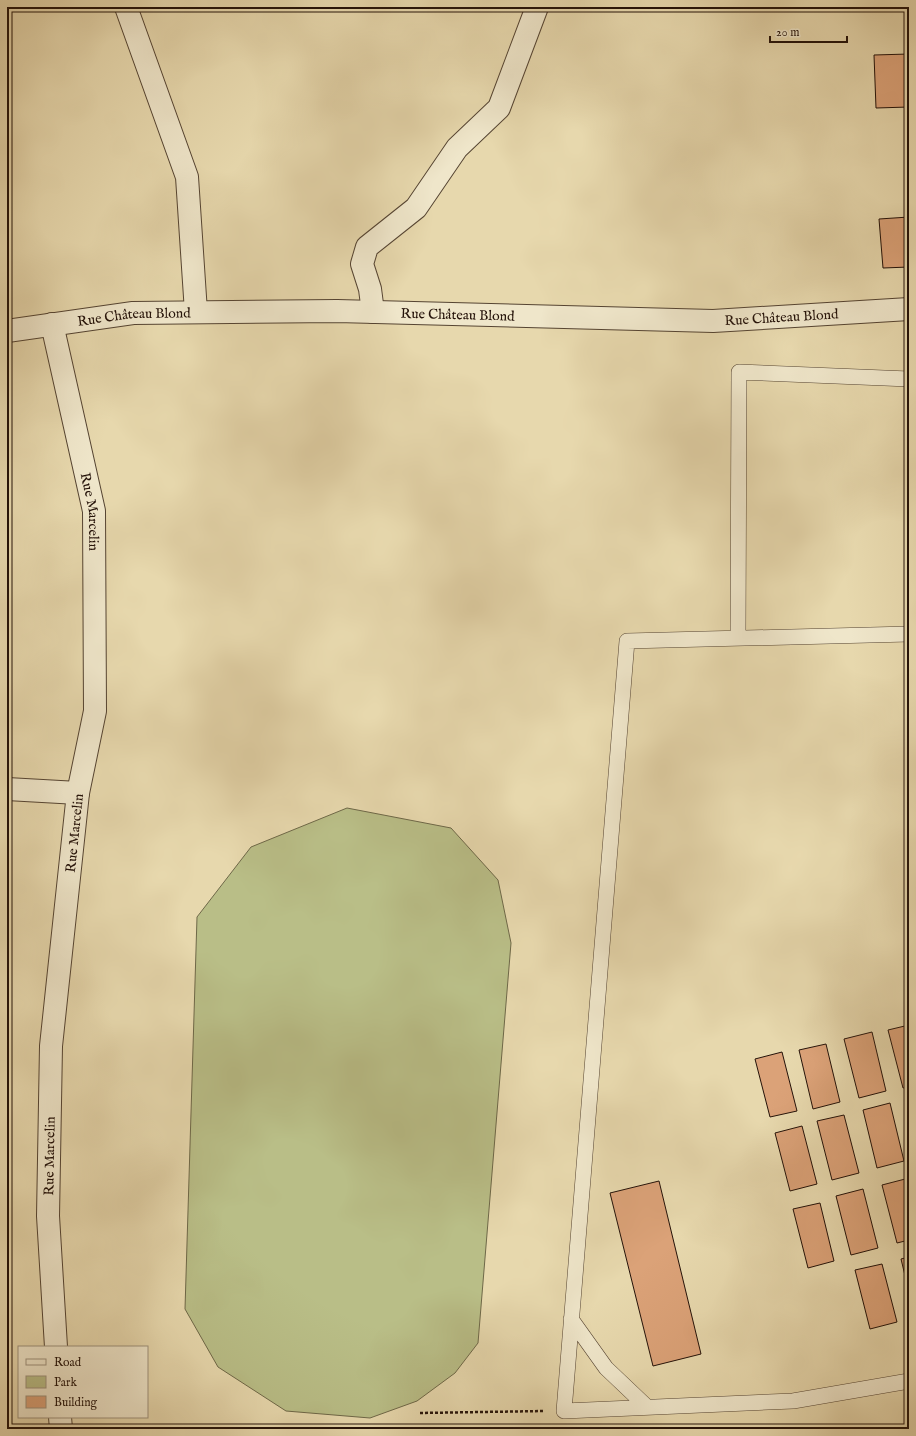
<svg xmlns="http://www.w3.org/2000/svg" width="916" height="1436" font-family="'IM FELL English',serif">
<style>
.green{fill:#b9be87;stroke:#6e6848}
.building{fill:#dba278;stroke:#241209}
.lines{fill:none;stroke-linecap:round;stroke-linejoin:round}
.service-casing{stroke:#554432;stroke-width:16}
.minor-casing{stroke:#554432;stroke-width:24}
.path{stroke:#241209;stroke-width:2.5;stroke-dasharray:3 2;stroke-linecap:butt}
.service{stroke:#efe6ca;stroke-width:15}
.minor{stroke:#efe6ca;stroke-width:22}
.labels{text-anchor:middle;stroke-width:4;stroke-linejoin:round;paint-order:stroke}
.street-label{font-size:14px;fill:#241209;stroke:#efe6ca}
</style>
<rect width="100%" height="100%" fill="#e7d8ad"/>
<filter id="stains"><feTurbulence type="fractalNoise" baseFrequency=".005" numOctaves="4"/><feColorMatrix values="0 0 0 0 .2 0 0 0 0 .09 0 0 0 0 .02 0 0 0 .5 -.17"/></filter>
<radialGradient id="worn" r=".72"><stop offset=".6" stop-color="#630" stop-opacity="0"/><stop offset="1" stop-color="#630" stop-opacity=".3"/></radialGradient>
<path class="green" d="M347,808L451,828L498,880L511,943L478,1343L455,1373L417,1401L370,1418L286,1411L218,1367L185,1309L197,917L251,847Z"/>
<path class="building" d="M909,54V107L876,108L874,55Z
M909,217V267L883,268L879,219Z
M909,1025V1087L903,1088L888,1030Z
M872,1032L886,1091L859,1098L844,1039Z
M826,1044L840,1102L813,1109L799,1050Z
M782,1052L797,1111L770,1117L755,1059Z
M890,1103L904,1161L877,1168L863,1110Z
M844,1115L859,1173L832,1180L817,1121Z
M802,1126L817,1184L790,1191L775,1133Z
M909,1178V1240L897,1243L882,1185Z
M659,1181L701,1354L653,1366L610,1193Z
M863,1189L878,1248L851,1255L836,1196Z
M820,1203L834,1261L808,1268L793,1209Z
M909,1257V1292L901,1259Z
M882,1264L897,1322L870,1329L855,1270Z"/>
<g class="lines">
<defs>
<path id="service" d="M909,634L627,641L564,1411L793,1401L909,1381
M738,638L739,372L909,379
M571,1319L606,1368L646,1406"/>
<g id="minor">
<path d="M126,7L187,177L196,312"/>
<path d="M373,312L370,289L362,264L367,247L416,208L457,148L499,108L537,7"/>
<path id="s1" d="M52,324L94,511L95,711L78,793L51,1046L48,1216L56,1347"/>
<path id="s2" d="M7,331L133,313L337,311L713,321L909,309"/>
<path d="M7,789L78,793"/>
<path d="M60,1417L61,1429"/>
</g>
</defs>
<use href="#service" class="service-casing"/>
<use href="#minor" class="minor-casing"/>
<path class="path" d="M420,1413L544,1411"/>
<use href="#service" class="service"/>
<use href="#minor" class="minor"/>
</g>
<g class="labels">
<g class="street-label">
<text dy="5" stroke="none"><textPath href="#s2" startOffset="452">Rue Château Blond</textPath></text>
<text dy="5" stroke="none"><textPath href="#s2" startOffset="128">Rue Château Blond</textPath></text>
<text dy="5" stroke="none"><textPath href="#s2" startOffset="776">Rue Château Blond</textPath></text>
<text dy="5" stroke="none"><textPath href="#s1" startOffset="192">Rue Marcelin</textPath></text>
<text transform="translate(74 833) rotate(-84)" y="5">Rue Marcelin</text>
<text transform="translate(49 1156) rotate(-89)" y="5">Rue Marcelin</text>
</g>
</g>
<rect width="916" height="1436" fill="none" stroke="#e7d8ad" stroke-width="24"/>
<rect x="8" y="8" width="900" height="1420" fill="none" stroke="#241209" stroke-width="2"/>
<rect x="12" y="12" width="892" height="1412" fill="none" stroke="#241209"/>
<rect x="18" y="1346" width="130" height="72" fill="#efe6ca" stroke="#9e917d"/>
<rect x="26" y="1359" width="20" height="6" fill="#efe6ca" stroke="#9e917d"/>
<text x="54" y="1366" font-size="12" fill="#241209">Road</text>
<rect x="26" y="1376" width="20" height="12" fill="#b9be87" stroke="#9e917d"/>
<text x="54" y="1386" font-size="12" fill="#241209">Park</text>
<rect x="26" y="1396" width="20" height="12" fill="#dba278" stroke="#9e917d"/>
<text x="54" y="1406" font-size="12" fill="#241209">Building</text>
<path d="M770 36v6h77v-6" fill="none" stroke="#241209" stroke-width="2"/>
<text x="776" y="36" font-size="12" fill="#241209" stroke="#efe6ca" stroke-width="3" paint-order="stroke">20 m</text>
<rect width="100%" height="100%" filter="url(#stains)"/>
<rect width="100%" height="100%" fill="url(#worn)"/>
</svg>
